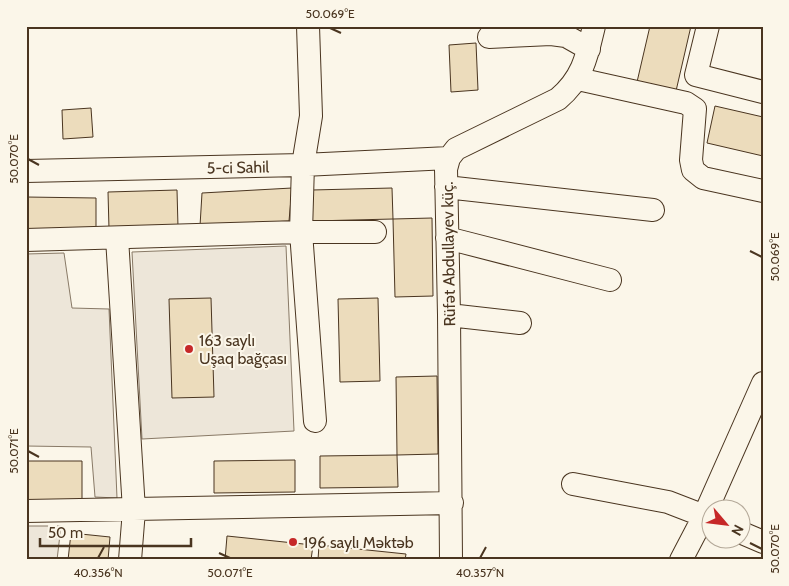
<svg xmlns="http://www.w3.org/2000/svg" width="789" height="586" font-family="Cabin,sans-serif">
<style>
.green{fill:#ede6d9;stroke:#887966}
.building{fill:#ecdcbc;stroke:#4a3520}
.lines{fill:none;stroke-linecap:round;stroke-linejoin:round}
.minor-casing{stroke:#4a3520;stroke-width:24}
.minor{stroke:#fbf6e9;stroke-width:22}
.ticks{fill:none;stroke:#4a3520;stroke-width:2}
.poi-dot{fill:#c62828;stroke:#fbf6e9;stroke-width:2}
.labels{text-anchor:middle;stroke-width:4;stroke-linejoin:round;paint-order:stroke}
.street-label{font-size:16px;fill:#4a3520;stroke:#fbf6e9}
.poi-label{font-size:16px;fill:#4a3520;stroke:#fbf6e9;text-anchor:start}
.neatline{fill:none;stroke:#4a3520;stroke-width:2}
.ticks-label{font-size:12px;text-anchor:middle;fill:#4a3520}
</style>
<rect width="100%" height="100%" fill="#fbf6e9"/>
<path class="green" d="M286,246L294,431L142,439L132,252Z
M64,253L72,308L109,309L117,498L95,497L91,447L26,446V254Z
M26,526H61L57,560H26Z"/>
<path class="building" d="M650,26H691L676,91L637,82Z
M476,43L478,90L451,92L449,45Z
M715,106L763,117V156L707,143Z
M91,108L93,137L63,139L62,110Z
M292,188L289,221L200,226L202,193Z
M392,188L393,219L312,221V190Z
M177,190L178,227L109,229L108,192Z
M26,197L96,198V232H26Z
M432,218L433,296L395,297L393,219Z
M211,298L214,397L172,398L169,299Z
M378,298L380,381L340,382L338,299Z
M437,376L438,454L397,455L396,377Z
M397,455L398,487L320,488V456Z
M295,460V492L214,493V461Z
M26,461H82V501H26Z
M71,533L110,537L108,560H68Z
M227,536L313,545L311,560H225Z
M319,545L406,554L405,560H318Z"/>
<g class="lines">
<defs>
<path id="minor" d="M308,26L311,116L303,165L301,232L315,421
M708,26L696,75L763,92
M489,37L551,34L566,36L589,49
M578,79L686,103L695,109L691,160L693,170L703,178L763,191
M26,171L303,165L449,158
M446,187L653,210
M117,238L134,510L130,560
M447,238L610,280
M26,240L301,232H375
M449,315L520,323
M573,484L668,502L712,519
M26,511L452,503
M742,533L763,542
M451,560L449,315L446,169L449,158L456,149L558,99C583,78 587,56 594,26
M681,560L704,516L763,383"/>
</defs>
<use href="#minor" class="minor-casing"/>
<use href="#minor" class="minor"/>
</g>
<path class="ticks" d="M330,28L341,33M28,159L39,165M750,251L762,257M28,451L39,457M750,543L762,549M219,553L230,558M98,558L104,547M480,558L486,547"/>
<g class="poi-dot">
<circle cx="189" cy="349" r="5"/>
<circle cx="293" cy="542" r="5"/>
</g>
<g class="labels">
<g class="street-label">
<text transform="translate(238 167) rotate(-1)" y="6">5-ci Sahil</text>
<text transform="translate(448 254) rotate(-91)" y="6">Rüfət Abdullayev küç.</text>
</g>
<g class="poi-label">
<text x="199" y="346">163 saylı<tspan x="199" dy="18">Uşaq bağçası</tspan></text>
<text x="303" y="548">196 saylı Məktəb</text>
</g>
</g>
<rect width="789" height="586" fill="none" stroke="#fbf6e9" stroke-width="55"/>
<g transform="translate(726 524) rotate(118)"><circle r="24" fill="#fbf6e9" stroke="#b4a999"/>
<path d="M0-4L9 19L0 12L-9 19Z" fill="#c62828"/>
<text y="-8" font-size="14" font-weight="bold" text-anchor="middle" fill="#4a3520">N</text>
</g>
<path d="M40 538v8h151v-8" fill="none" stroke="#4a3520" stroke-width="2.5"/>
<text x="48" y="538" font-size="15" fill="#4a3520" stroke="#fbf6e9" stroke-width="4" paint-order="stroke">50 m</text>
<rect x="28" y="28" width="734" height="530" class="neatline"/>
<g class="ticks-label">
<text x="330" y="18">50.069°E</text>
<text transform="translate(14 159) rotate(-90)" y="4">50.070°E</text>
<text transform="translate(775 257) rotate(-90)" y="4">50.069°E</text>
<text transform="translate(14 451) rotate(-90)" y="4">50.071°E</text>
<text transform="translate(775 549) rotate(-90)" y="4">50.070°E</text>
<text x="98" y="577">40.356°N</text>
<text x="230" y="577">50.071°E</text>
<text x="480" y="577">40.357°N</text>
</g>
</svg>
